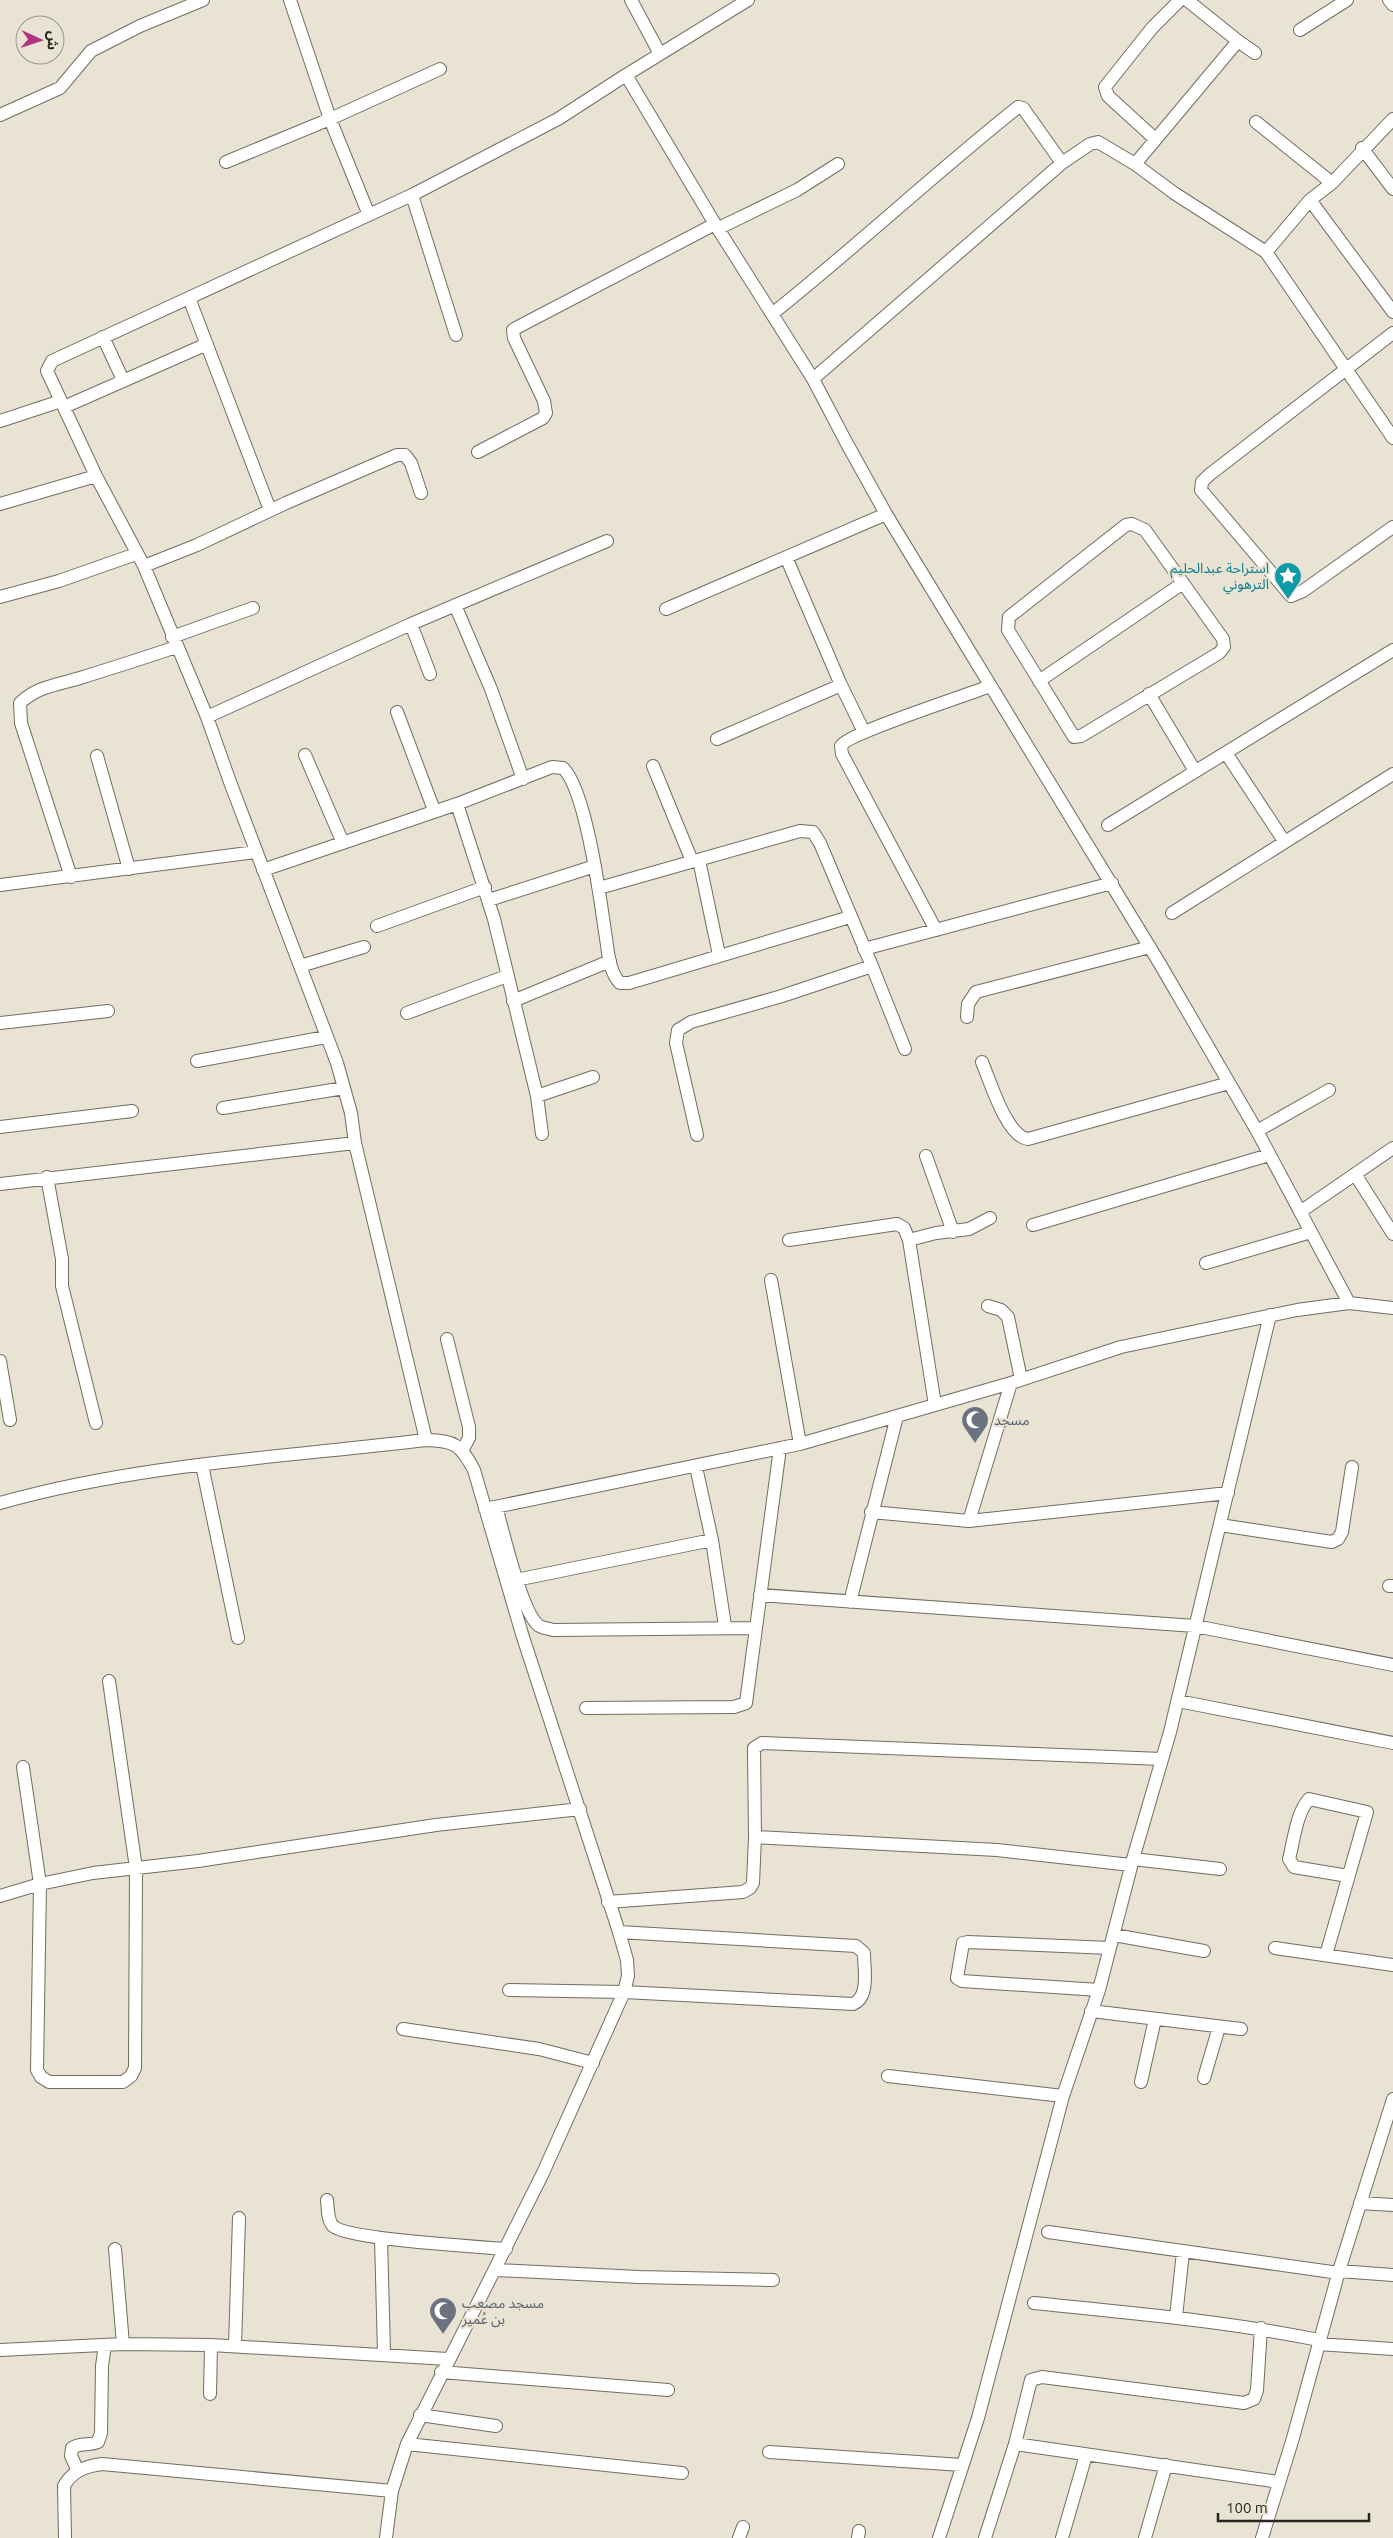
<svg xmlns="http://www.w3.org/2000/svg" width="1393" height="2538" font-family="Ubuntu,'Noto Sans Arabic',sans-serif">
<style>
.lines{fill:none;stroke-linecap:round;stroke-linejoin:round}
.street-casing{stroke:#726d60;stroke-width:14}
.street{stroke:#fff;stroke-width:12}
.labels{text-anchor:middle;stroke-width:4.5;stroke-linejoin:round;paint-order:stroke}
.culture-label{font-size:14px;fill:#0d838f;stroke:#e9e3d4;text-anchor:end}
.worship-label{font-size:14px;fill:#5b616d;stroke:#e9e3d4;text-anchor:start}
</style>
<rect width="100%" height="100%" fill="#e9e3d4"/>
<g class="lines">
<defs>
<path id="street" d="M290,0L330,119L369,215
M631,0L660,54
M1389,0L1393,5
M1300,30L1347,0
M1238,41L1255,53
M626,75L748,0
M0,115L60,88L91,51L140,26L203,0
M1256,122L1332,183
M1154,138L1108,96L1105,87L1152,28L1180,0
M1362,148L1393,189
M226,162L330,119L440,69
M1135,164L1238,41L1187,0
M412,195L456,335
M1310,200L1393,312
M719,228L797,190L838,164
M1266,252L1310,200L1332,183L1393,119
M189,298L270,510
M772,314C856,247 934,174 1018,107L1023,108L1062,163
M1393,333L1209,475L1202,482L1201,490L1291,596L1303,591L1393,527
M103,337L123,380
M813,379L1062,163L1090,144L1098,142L1135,164L1174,193L1266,252L1393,438
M64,407L207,344
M0,421L61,401
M478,452L543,418L546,413L544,401L514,338L513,330L516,328L715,224
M0,504L96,476
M1132,524L1145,530L1223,639L1224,647L1219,653L1081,736L1074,737L1008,630L1009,617L1126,525Z
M786,557L841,685L864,732
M144,566L197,545L286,503L397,455H405L411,463L421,493
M0,597L59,581L136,554
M455,605L491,689L523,779
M666,609L886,514
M411,624L430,674
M172,637L253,608
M1039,681L1183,583
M1149,694L1195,771
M397,712L434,810
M207,717L411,624L607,541
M717,739L841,685
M1226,753L1284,841
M305,755L343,843
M97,756L129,869
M653,766L692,861
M457,804L494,919L537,1096L542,1134
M1108,825L1393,650
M699,860L719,955
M263,870L457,804L552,767L563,768C586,790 600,897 605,932C608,948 608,971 620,983H629L850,917
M71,877L21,723L20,703C38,686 57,685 80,678C112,668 144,658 176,647
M0,885L256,852
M599,888L800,831L813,832L820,843L872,966L782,996L691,1022L678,1030L676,1043L697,1135
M489,900L595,866
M1172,913L1393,774
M377,926L485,887
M936,930L842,754L841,746C848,733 968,695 990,686
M864,949L1112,883
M300,966L364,947
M872,966L905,1049
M513,1001L610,961
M407,1013L507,976
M967,1017L968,1004L976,992L1150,947
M0,1023L108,1011
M197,1061L326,1037
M982,1062C990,1081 1007,1137 1028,1139L1229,1083
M537,1096L593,1077
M223,1108L344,1088
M0,1127L132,1111
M1257,1131L1329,1090
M926,1156L953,1232
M1355,1174L1393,1234
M47,1177L62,1259V1286L96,1423
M0,1184L355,1143
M1300,1212L1393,1148
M1033,1225L1269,1155
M789,1240L897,1224L904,1228L909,1240L935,1405
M909,1240L936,1233L969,1229L990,1218
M1206,1263L1311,1232
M771,1280L800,1444
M988,1306L1001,1310L1008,1317L1021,1379
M447,1339L469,1427V1438L463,1449
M0,1361L10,1420
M426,1440L355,1143L351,1113L337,1063L230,782L207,717L144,566L96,476L47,371L52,361L412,195L558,119L626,75L715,224L813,379L845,440L886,514L1160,964L1257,1131L1349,1303
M202,1465L238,1638
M696,1467L712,1540L725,1626
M0,1503C138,1464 284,1457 426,1440C455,1441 460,1444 474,1470L522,1634L619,1932L627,1960L628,1976L624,1992L543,2173L407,2444L392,2491L386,2538
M496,1507C503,1531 521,1610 538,1625C541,1628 548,1628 553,1630L756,1628
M485,1509L800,1444L1011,1383L1121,1347L1297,1310L1349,1303L1393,1308
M871,1512L969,1521L1228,1493
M969,1521L1011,1383
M1220,1525L1332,1542L1338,1539L1342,1532L1352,1467
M516,1580L712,1540
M1389,1586H1393
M760,1595L1195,1626L1393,1665
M850,1602L897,1416
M1178,1701L1393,1743
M586,1708L734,1707L746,1703L780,1448
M23,1767L40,1884L37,2070L41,2077L49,2082H123L131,2076L135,2068L136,1868L109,1681
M1133,1859L1220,1869
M1131,1865L997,1850L755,1837L754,1748L762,1743L1162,1759
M0,1896L40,1884L93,1873L198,1861L436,1825L580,1809
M608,1902L743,1892L750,1888L753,1883L755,1837
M1114,1935L1204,1951
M1275,1948L1393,1965
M1326,1955L1367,1812L1309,1799C1296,1814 1294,1840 1289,1859L1294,1867L1348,1876
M509,1990L624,1992L853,2004C870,1997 864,1969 864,1953L856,1946L619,1932
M1099,1990L962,1981L957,1978L963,1943L968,1942L1110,1948
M1091,2011L1241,2029
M403,2029L539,2049L593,2063
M888,2076L1063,2096
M1204,2078L1219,2027
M1141,2082L1155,2019
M327,2200C328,2207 327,2220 333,2226C346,2239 480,2247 506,2249
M1360,2203L1393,2205
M1048,2232L1339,2273
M381,2238L384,2353
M115,2249L123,2344
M496,2270L639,2277L773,2280
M1339,2271L1393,2275
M1034,2303C1130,2313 1225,2321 1319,2340
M1176,2317L1183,2252
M1318,2344L1393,2349
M235,2346L239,2218
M0,2350L123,2344L211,2345L448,2359
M441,2372L668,2390
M210,2394L211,2345
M420,2415L496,2426
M407,2444L682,2473
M1015,2444L1279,2482
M769,2452L962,2465
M78,2471L71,2456L72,2448C80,2442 90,2446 98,2442L101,2433L102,2366L105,2345
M65,2538L64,2486C72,2471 86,2466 102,2464L392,2491
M739,2538L743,2527
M858,2538L859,2531
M939,2538L978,2418L1063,2096L1099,1990L1133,1859L1170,1732L1270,1315
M985,2538L1015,2444L1031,2380L1042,2377L1244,2403L1254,2399L1257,2390L1261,2328
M1062,2538L1086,2455
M1145,2538L1166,2465
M1262,2538L1293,2438L1339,2271L1393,2099"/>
</defs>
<use href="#street" class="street-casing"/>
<use href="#street" class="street"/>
</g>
<defs>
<symbol id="sight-pin" viewBox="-11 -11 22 30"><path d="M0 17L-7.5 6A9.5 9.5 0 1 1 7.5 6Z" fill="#0f9aa8" stroke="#e9e3d4"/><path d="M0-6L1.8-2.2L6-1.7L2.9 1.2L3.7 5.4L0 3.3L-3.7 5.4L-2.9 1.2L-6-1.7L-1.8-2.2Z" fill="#fff"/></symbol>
<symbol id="mosque-pin" viewBox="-11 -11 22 30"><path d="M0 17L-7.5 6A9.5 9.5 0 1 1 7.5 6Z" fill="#6b7280" stroke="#e9e3d4"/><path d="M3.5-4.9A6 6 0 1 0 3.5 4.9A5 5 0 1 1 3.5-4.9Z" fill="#fff"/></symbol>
</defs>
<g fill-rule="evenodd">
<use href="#sight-pin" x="1272" y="560" width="32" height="43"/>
<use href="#mosque-pin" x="959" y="1404" width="32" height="43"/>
<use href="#mosque-pin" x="427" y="2295" width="32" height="43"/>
</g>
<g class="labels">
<g class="culture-label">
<text x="1269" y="573">استراحة عبدالحليم<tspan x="1269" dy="16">الترهوني</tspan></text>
</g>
<g class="worship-label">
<text x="994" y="1425">مسجد</text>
<text x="462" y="2308">مسجد مصعب<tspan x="462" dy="16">بن عُمير</tspan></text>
</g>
</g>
<g transform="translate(40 40) rotate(93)"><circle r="24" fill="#e9e3d4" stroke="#9c978c"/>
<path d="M0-4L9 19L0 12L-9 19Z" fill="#b13383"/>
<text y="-8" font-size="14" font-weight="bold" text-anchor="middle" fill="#282620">ش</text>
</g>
<path d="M1218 2513v8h151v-8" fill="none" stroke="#282620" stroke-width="2.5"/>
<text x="1226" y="2513" font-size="15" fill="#282620" stroke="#e9e3d4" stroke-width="4" paint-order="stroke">100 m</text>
</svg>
